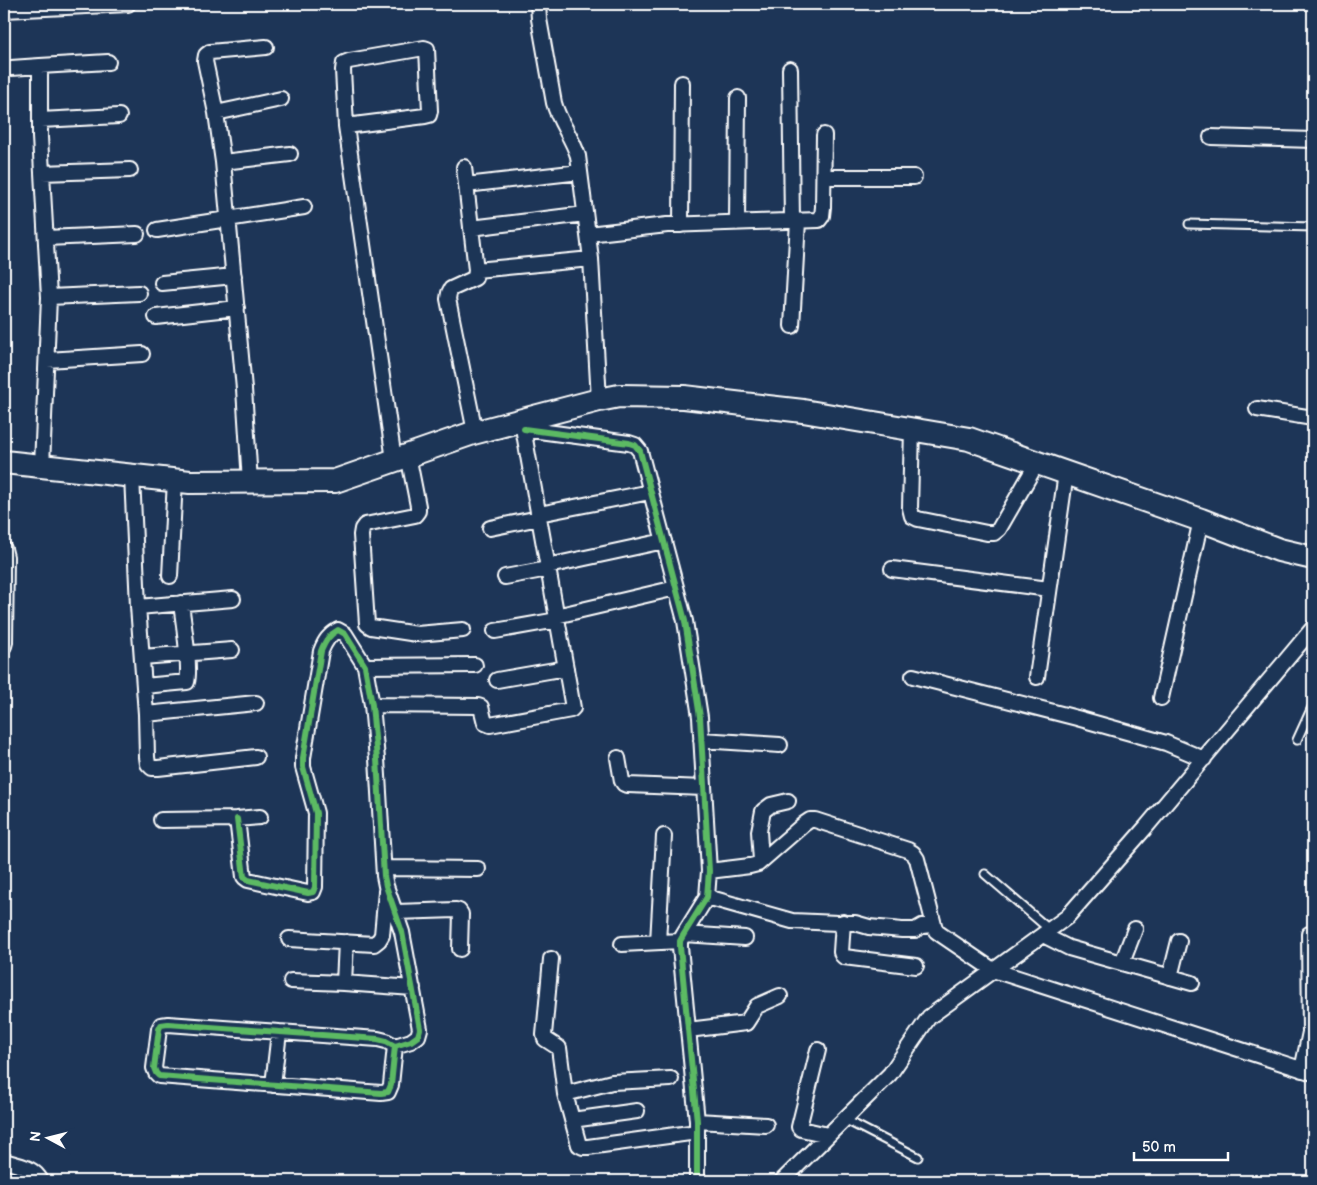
<svg xmlns="http://www.w3.org/2000/svg" width="1317" height="1185" font-family="'Balsamiq Sans',sans-serif">
<style>
.lines{fill:none;stroke-linecap:round;stroke-linejoin:round}
.service-casing{stroke:#fff;stroke-width:11}
.minor-casing{stroke:#fff;stroke-width:18}
.trunk-casing{stroke:#fff;stroke-width:26}
.service{stroke:#1d3557;stroke-width:7}
.minor{stroke:#1d3557;stroke-width:14}
.trunk{stroke:#1d3557;stroke-width:22}
.cycleway-casing{stroke:#1d3557;stroke-width:9}
.cycleway{stroke:#5cba63;stroke-width:6}
</style>
<rect width="100%" height="100%" fill="#1d3557"/>
<filter id="ink" filterUnits="userSpaceOnUse"><feTurbulence type="fractalNoise" baseFrequency=".02" numOctaves="2"/><feDisplacementMap in="SourceGraphic" scale="10" xChannelSelector="R" yChannelSelector="G"/><feConvolveMatrix kernelMatrix="1 2 1 2 8 2 1 2 1" color-interpolation-filters="sRGB"/></filter>
<g filter="url(#ink)">
<g class="lines">
<defs>
<path id="service" d="M1189,224L1313,227
M1297,740L1313,705
M985,874L1050,930
M844,1119L918,1157"/>
<path id="minor" d="M538,4L539,19L554,103C559,122 572,137 578,156L591,259L599,400
M4,10L128,4
M40,66V137L49,297L42,466
M11,68L40,66L108,62
M790,69L792,221
M216,113L281,99
M40,120L119,116
M346,126L425,116L429,115L430,111L427,49L424,48L349,61L344,63L343,70L346,126L394,460
M1211,137L1313,140
M223,162L290,154
M464,167L476,270L475,278L451,289L449,293L448,299L475,432
M42,173L130,170
M824,177H914
M466,185L580,172
M737,223L738,98
M681,225L682,83
M471,228L585,214
M157,230L304,207
M588,234L667,225L819,220L822,216L823,207L824,135
M46,238L137,234
M476,270L591,259
M162,283L234,276
M49,297L139,293
M156,317L237,308
M792,326L798,221
M47,360L142,354
M1257,409L1313,418
M524,429L629,443L635,445L640,451L685,621L700,717L709,871L707,897L684,934L680,941V947L697,1121V1181
M912,429L910,508L912,516L918,519L987,533H994L999,529L1037,463
M408,455L418,506V511L415,515L365,525L362,529L361,535L367,624L371,627L417,634L463,630
M132,476L138,606L146,714L147,757L148,764L152,768H158L256,757
M250,482L244,389L223,162L216,113L205,61L206,55L210,52L266,47
M539,514L650,492
M490,528L539,518
M4,549L6,557L5,642L4,646
M548,566L664,541
M892,569L1049,589
M170,576L175,480
M505,577L548,569
M138,607L233,599
M556,616L676,588
M495,631L557,620
M142,657L232,650
M365,666L475,665
M913,676L1077,718L1166,743L1204,759
M1037,677L1066,473
M497,680L566,668
M144,686L187,682C191,667 183,621 181,603
M1161,698L1201,520
M372,705L478,706L481,707L485,723L490,725L571,710L573,708L522,422
M146,714L256,703
M701,740L780,745
M618,758L622,781L624,784L628,785L704,788
M237,819L244,877L248,880L308,893L313,892L315,887L316,813L303,767V758L321,651C325,641 329,635 338,630L345,634L365,666L372,705L377,759L384,876L386,886L402,932L420,1029L418,1036L411,1041L395,1046L391,1085L388,1092L381,1093L159,1076L156,1073L154,1068L159,1029L161,1025L168,1024L378,1039L386,1041L395,1046
M161,820L237,819L260,817
M761,861L759,831L763,811L771,805L788,801
M384,868L478,869
M709,871L750,866L758,864L804,824L810,820H815L908,850L913,853L917,859L934,925
M707,897L792,921L838,923H855L869,927L902,930H915L922,926L934,925L936,931L940,934L993,970L1313,1073
M396,912L456,910L459,911L461,914L460,949
M843,922L841,952L842,955L844,957L916,966
M684,934L745,938
M1043,935L1069,948L1192,983
M289,939L374,944L379,940L382,935L386,891
M658,942L664,836
M622,944L680,941
M551,959L544,1035L545,1039L559,1048L565,1094L579,1145L583,1147H588L697,1132
M1122,963L1135,929
M1170,977L1179,941
M291,981L344,983L413,988
M344,983L346,942
M688,1030L746,1023L757,1006L780,996
M818,1050L799,1127L801,1129L828,1135
M1302,1070L1310,1032L1309,934
M273,1085L279,1032
M565,1094L612,1082L671,1079
M572,1120L637,1111
M697,1121L766,1125
M4,1161C18,1165 34,1167 41,1181
M782,1181L890,1074L929,1017L1067,917L1146,827L1313,628"/>
<path id="trunk" d="M4,462L190,482L335,481L473,433L599,400L619,396L684,397L803,411L969,439L1201,520L1279,550L1313,558"/>
</defs>
<use href="#service" class="service-casing"/>
<use href="#minor" class="minor-casing"/>
<use href="#trunk" class="trunk-casing"/>
<use href="#service" class="service"/>
<use href="#minor" class="minor"/>
<use href="#trunk" class="trunk"/>
<defs>
<path id="cycleway" d="M524,429L629,443L635,445L640,451L685,621L700,717L709,871L707,897L684,934L680,941V947L697,1121V1181
M237,819L244,877L248,880L308,893L313,892L315,887L316,813L303,767V758L321,651C325,641 329,635 338,630L345,634L365,666L372,705L377,759L384,876L386,886L402,932L420,1029L418,1036L411,1041L395,1046L391,1085L388,1092L381,1093L159,1076L156,1073L154,1068L159,1029L161,1025L168,1024L378,1039L386,1041L395,1046"/>
</defs>
<use href="#cycleway" class="cycleway-casing"/>
<use href="#cycleway" class="cycleway"/>
</g>
</g>
<rect width="1317" height="1185" fill="none" stroke="#1d3557" stroke-width="20"/>
<rect x="10" y="10" width="1297" height="1165" fill="none" stroke="#fff" stroke-width="2" filter="url(#ink)"/>
<g transform="translate(48 1138) rotate(277)" stroke="#1d3557" stroke-width="4" paint-order="stroke">
<path d="M0-4L9 19L0 12L-9 19Z" fill="#ffffff"/>
<text y="-8" font-size="14" font-weight="bold" text-anchor="middle" fill="#ffffff">N</text>
</g>
<path d="M1134 1152v8h94v-8" fill="none" stroke="#ffffff" stroke-width="2.5"/>
<text x="1142" y="1152" font-size="15" fill="#ffffff" stroke="#1d3557" stroke-width="4" paint-order="stroke">50 m</text>
</svg>
